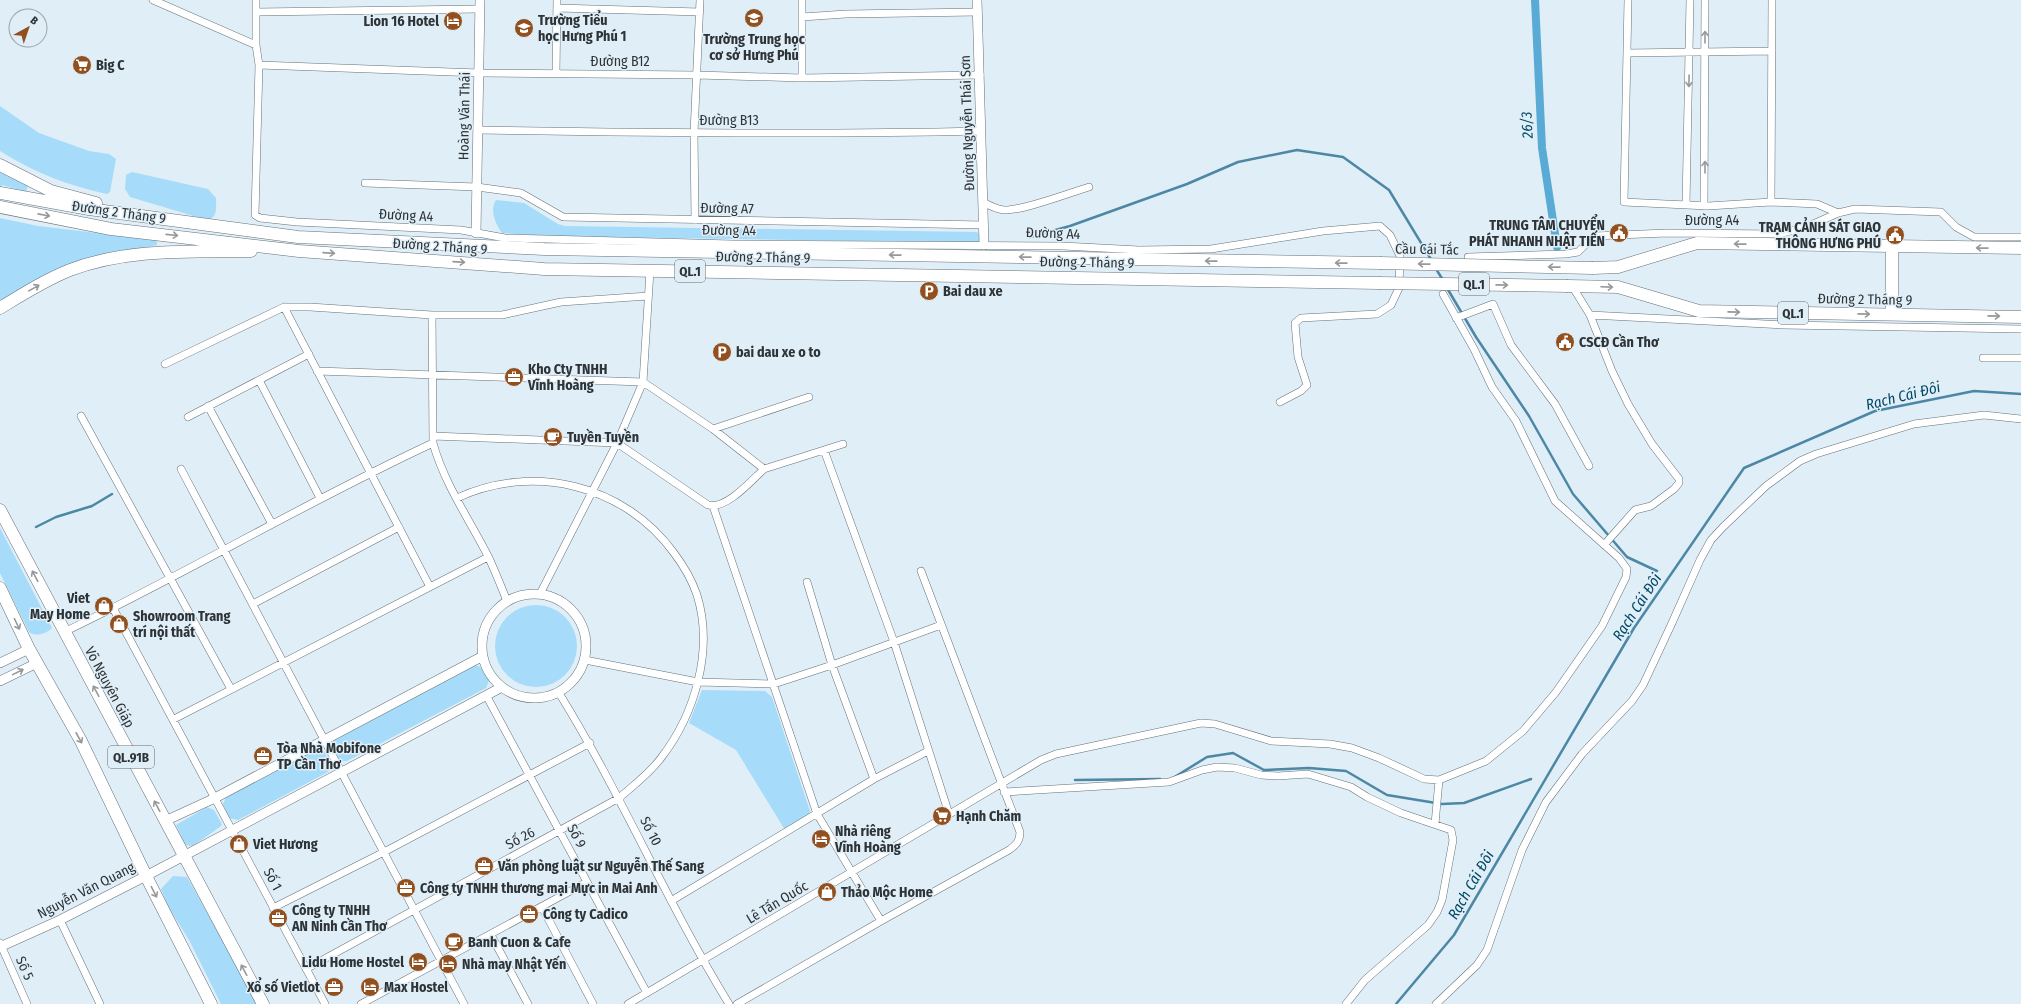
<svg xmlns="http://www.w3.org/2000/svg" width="2021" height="1004" font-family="'Fira Sans Condensed',sans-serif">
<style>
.green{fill:#a6dcfa}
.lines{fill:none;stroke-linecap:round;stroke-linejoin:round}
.stream{stroke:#4c87a5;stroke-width:2.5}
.canal{stroke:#59abd5;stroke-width:8}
.street-casing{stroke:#657179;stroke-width:8}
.secondary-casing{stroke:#657179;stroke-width:10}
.highway-casing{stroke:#657179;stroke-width:13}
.street{stroke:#fff;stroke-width:7}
.secondary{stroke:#fff;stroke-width:9}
.highway{stroke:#fff;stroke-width:12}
.highway-bridge-casing{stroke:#657179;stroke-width:13;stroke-linecap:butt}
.highway-bridge{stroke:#fff;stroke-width:12}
.oneway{stroke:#96999a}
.labels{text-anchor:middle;stroke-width:3;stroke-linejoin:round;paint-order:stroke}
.shield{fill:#e0eef7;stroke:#636b70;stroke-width:1}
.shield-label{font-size:13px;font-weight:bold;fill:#2d3336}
.poi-label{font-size:14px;font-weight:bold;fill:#2d3336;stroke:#e0eef7;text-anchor:start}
.street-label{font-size:14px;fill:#2d3336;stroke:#e0eef7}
.water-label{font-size:15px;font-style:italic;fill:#014865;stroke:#e0eef7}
</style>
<rect width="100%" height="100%" fill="#e0eef7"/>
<path class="green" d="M0,106L39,133L89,151L109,154L116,159L110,192L107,194C69,186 33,172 0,151Z
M0,171L28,185L26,192L2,185L0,191Z
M132,172L208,189L216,198C216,207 218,218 207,220L130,197L125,189L126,175Z
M496,200L524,203L558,224L565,226L977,232L980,235V242L978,243L542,236L502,233C496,225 489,210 496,200Z
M0,218L38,226L157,240V245L97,259L0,301Z
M0,528L52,628C46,634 36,637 29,632L0,573Z
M495 646a41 41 0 1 1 82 0a41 41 0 1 1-82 0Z
M473,665C483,665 485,673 489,681L486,688L347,761H340L332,745L336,737Z
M702,690L765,691L772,697L810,811L809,815L785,830L736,750L689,723Z
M318,748L324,751L332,766L328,772L238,820L229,818L223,804L226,797Z
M207,807L214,810L222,824L221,826L193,846L185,845L176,825Z
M173,876L187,877L258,1004H221L189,940L169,908L161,889Z"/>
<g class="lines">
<path class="stream" d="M1030,237L1070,226L1187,184L1238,162L1297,150L1343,157L1389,190L1432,261
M1436,269L1443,280
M1447,288L1476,337L1529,416L1573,494L1627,557L1657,571
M36,527L56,517L92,506L112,494
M1173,778L1207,757L1233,753L1264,770L1309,768L1346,771L1387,795L1442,804L1464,803L1531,779
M1075,780L1160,779
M1396,1004L1454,935L1634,628L1744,468L1875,411L1974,391L2021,394"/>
<path class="canal" d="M1535,0L1542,148L1557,247"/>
<defs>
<path id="street" d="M153,0L256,45
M256,0V45L259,65L255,215L260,218L297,222L461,230L505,238L732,244L1063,246L1139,250L1211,249L1323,231L1380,226L1390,235L1400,256L1399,288L1391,305L1377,314L1301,318L1295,323L1298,357L1307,385L1301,391L1280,402
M1628,0L1624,202L1708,206L1771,202L1772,0
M557,8L700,12
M256,12L480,9
M802,17L846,14L978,12
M1627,53L1772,51
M259,65L479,73L697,75L802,78L980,75
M556,74L557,0
M802,78V0
M478,130C646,133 813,135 981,131
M365,183L477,187L521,193L563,217L984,225
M983,202C990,206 996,209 1004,210C1022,211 1069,193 1089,187
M1771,202L1817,204L1838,213
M1686,205L1690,0
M1704,206L1705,0
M695,220L694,133L700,0
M1468,257L1566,254L1578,252L1594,236L1667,233L1779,234L1809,226L1838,213L1855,209L1941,212L1956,227L1974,237H2021
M1572,286L1590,315L1612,371L1628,404L1652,444L1679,479V483L1674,489L1651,506L1635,510L1604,545
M284,307L430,587
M432,315L433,443C444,483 469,519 488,556C495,571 501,586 507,601
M1590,315L1783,325L2021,329
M1456,318L1493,304L1511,345L1555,404L1589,466
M1983,358H2021
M165,364L284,307H310L432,315H502L561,302L648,296
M317,371L643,382L713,429L764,469C751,481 726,510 708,505L617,443L433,436
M259,380L320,498
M208,406L272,524
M81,416L231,689
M188,417L309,354
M713,429L809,397
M824,450L894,642L949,814
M181,469L464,1004
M764,469L843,444
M713,506L817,814L881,921
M807,582L832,665L874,779
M540,594L617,443L643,382L650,271
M253,604L399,527
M113,608L325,1004
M64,632C189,572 308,501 433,443
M585,660L698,682L774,684L832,665L941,625
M559,693C621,793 667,903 729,1004
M486,695L647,993
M174,719L488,557
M1004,792L1169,782L1202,770L1217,767L1235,768L1261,775L1278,776L1308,774L1351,787L1367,797L1401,813L1451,830L1453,840L1442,900L1437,912L1428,925L1365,980L1346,1004
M1435,824L1439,780
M671,901L874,779L928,751
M542,907L593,1004
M273,908L384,852L590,743
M60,920L100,1004
M491,935L528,1004
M0,943L27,1004
M306,969L619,798C634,785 649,774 661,758C695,714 714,650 697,595C692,580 683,565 674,553C624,484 532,463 457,498
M361,1004L587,882
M628,1004L1041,760L1056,754L1201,723L1215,724L1271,741L1330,744L1352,748L1379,758L1424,779L1439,780L1444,778L1486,761L1523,731L1556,692L1602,626L1626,577L1627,569L1619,558L1555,501L1516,421L1492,387L1474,349L1443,294
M737,1004L881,921L1009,850C1016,845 1020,841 1020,832L921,571
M1436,1004L1477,965L1487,950L1522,850L1546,802L1582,754L1632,701L1643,685L1672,623L1700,560L1711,540L1723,527L1766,486L1800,461L1816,454L1914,424L1984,415L2021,419"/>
<path id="secondary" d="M977,0L984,245
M476,233L480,0
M482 646a52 52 0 1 1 104 0a52 52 0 1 1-104 0Z
M0,663L29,649
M0,681L37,663
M165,821L215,798L483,656
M0,947L60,920L146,876L502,687"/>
<path id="highway" d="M0,165L51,191L96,203
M0,193L89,209L298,237L544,249L1380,263
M0,207L111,229L299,251L544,269L1379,283
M1892,246V314
M1593,268L1618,267L1697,243L2021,248
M1568,286L1618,287L1699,311L2021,317
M0,308C23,294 45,280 70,270C128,248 190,252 251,251
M0,510L263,1004
M0,588L29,649L81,741L146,876L211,1004"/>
</defs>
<use href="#street" class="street-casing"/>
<use href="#secondary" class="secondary-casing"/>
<use href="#highway" class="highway-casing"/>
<use href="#street" class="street"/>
<use href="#secondary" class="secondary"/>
<use href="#highway" class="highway"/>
<defs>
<path id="highway-bridge" d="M1380,263L1593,268
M1379,283L1568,286"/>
</defs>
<use href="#highway-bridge" class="highway-bridge-casing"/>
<use href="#highway-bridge" class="highway-bridge"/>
</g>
<defs><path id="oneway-shaft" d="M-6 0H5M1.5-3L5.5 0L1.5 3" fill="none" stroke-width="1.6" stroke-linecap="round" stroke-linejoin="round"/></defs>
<g class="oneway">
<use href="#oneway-shaft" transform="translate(1705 37) rotate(-90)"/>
<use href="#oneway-shaft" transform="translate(1689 81) rotate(91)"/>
<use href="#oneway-shaft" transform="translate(1705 167) rotate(-90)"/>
<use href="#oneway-shaft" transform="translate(44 215) rotate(11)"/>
<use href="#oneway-shaft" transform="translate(172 235) rotate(6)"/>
<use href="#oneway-shaft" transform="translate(1740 244) rotate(-179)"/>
<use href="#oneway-shaft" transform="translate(1982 248) rotate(-179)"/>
<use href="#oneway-shaft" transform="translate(329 253) rotate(4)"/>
<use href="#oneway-shaft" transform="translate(895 255) rotate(-179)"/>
<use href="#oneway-shaft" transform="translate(1025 257) rotate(-179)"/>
<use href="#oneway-shaft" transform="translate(1211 261) rotate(-179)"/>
<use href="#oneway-shaft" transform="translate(459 262) rotate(4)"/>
<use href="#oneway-shaft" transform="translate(1341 263) rotate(-179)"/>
<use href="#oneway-shaft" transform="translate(1424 264) rotate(-179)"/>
<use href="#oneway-shaft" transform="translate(1554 267) rotate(-179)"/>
<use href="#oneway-shaft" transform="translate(1502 285) rotate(1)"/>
<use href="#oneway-shaft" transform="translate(1607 287) rotate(2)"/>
<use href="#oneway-shaft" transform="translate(34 288) rotate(-29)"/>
<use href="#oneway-shaft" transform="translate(1734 312) rotate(1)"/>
<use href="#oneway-shaft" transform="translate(1864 314) rotate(1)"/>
<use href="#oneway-shaft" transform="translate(1994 316) rotate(1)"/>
<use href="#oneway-shaft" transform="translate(35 576) rotate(-118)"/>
<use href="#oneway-shaft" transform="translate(17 624) rotate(64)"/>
<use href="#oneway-shaft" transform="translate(18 672) rotate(-26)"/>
<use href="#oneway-shaft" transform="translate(96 691) rotate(-118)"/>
<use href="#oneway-shaft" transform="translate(79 738) rotate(61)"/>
<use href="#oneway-shaft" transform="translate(157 806) rotate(-118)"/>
<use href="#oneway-shaft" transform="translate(154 892) rotate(63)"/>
<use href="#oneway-shaft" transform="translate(244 970) rotate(-118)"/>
</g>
<defs>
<symbol id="school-disc" viewBox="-11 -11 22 22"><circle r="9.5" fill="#92501f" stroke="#e0eef7"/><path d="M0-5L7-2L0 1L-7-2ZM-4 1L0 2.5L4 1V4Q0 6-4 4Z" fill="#fff"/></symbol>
<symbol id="hotel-disc" viewBox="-11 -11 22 22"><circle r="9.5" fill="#92501f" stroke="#e0eef7"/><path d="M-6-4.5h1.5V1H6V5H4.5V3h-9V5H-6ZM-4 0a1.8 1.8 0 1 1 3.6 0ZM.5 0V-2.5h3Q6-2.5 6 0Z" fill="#fff"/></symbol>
<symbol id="supermarket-disc" viewBox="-11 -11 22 22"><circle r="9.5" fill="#92501f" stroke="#e0eef7"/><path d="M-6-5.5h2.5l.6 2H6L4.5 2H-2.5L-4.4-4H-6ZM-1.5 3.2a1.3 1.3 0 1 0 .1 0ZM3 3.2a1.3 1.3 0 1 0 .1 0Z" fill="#fff"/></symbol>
<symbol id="civic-disc" viewBox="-11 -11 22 22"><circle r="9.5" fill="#92501f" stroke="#e0eef7"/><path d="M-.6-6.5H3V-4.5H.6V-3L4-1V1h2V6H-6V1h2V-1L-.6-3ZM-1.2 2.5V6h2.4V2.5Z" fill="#fff"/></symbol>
<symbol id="parking-disc" viewBox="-11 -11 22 22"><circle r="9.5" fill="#92501f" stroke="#e0eef7"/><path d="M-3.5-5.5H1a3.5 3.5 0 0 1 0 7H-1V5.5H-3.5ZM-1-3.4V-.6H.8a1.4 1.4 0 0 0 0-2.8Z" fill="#fff"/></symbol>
<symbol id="office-disc" viewBox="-11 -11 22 22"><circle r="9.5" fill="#92501f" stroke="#e0eef7"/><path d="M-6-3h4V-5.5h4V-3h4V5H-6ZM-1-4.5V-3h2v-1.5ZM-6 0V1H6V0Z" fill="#fff"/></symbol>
<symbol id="cafe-disc" viewBox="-11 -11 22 22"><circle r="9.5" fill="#92501f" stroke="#e0eef7"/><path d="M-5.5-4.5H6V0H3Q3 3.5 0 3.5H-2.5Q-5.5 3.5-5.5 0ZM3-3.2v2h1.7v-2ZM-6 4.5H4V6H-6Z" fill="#fff"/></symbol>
<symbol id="shop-disc" viewBox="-11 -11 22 22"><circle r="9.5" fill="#92501f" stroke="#e0eef7"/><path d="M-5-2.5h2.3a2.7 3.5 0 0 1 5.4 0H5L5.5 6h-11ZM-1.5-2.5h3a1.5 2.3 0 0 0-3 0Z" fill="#fff"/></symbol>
</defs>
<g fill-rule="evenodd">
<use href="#school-disc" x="743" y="7" width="22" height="22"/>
<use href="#hotel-disc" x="442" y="10" width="22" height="22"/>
<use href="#school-disc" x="513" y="17" width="22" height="22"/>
<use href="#supermarket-disc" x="71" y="54" width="22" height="22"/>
<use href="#civic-disc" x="1608" y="222" width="22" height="22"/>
<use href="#civic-disc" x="1884" y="224" width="22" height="22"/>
<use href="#parking-disc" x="918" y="280" width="22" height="22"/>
<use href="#civic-disc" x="1554" y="331" width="22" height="22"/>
<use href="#parking-disc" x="711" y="341" width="22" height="22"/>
<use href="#office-disc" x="503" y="366" width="22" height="22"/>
<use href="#cafe-disc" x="542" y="426" width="22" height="22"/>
<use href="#shop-disc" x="93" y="595" width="22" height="22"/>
<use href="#shop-disc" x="108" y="613" width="22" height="22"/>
<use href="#office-disc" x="252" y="745" width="22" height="22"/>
<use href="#supermarket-disc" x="931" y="805" width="22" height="22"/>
<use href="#hotel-disc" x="810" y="828" width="22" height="22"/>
<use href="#shop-disc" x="228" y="833" width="22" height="22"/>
<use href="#office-disc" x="473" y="855" width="22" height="22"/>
<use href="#office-disc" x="395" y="877" width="22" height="22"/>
<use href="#shop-disc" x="816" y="881" width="22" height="22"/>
<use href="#office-disc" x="518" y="903" width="22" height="22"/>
<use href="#office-disc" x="267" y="907" width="22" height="22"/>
<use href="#cafe-disc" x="443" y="931" width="22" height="22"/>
<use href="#hotel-disc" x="407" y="951" width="22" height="22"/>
<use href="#hotel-disc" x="437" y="953" width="22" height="22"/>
<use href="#office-disc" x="323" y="976" width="22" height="22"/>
<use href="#hotel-disc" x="359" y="976" width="22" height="22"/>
</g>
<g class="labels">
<g class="shield">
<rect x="675" y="260" width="30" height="22" rx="3"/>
<rect x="1459" y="273" width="30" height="22" rx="3"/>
<rect x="1778" y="302" width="30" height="22" rx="3"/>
<rect x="108" y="746" width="46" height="22" rx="3"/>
</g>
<g class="shield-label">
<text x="690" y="276">QL.1</text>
<text x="1474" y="289">QL.1</text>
<text x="1793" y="318">QL.1</text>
<text x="131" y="762">QL.91B</text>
</g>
<g class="poi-label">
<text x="538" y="25">Trường Tiểu<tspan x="538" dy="16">học Hưng Phú 1</tspan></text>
<text x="439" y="26" text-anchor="end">Lion 16 Hotel</text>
<text x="754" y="44" text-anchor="middle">Trường Trung học<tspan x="754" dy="16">cơ sở Hưng Phú</tspan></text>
<text x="96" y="70">Big C</text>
<text x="1605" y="230" text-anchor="end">TRUNG TÂM CHUYỂN<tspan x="1605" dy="16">PHÁT NHANH NHẬT TIẾN</tspan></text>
<text x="1881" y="232" text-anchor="end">TRẠM CẢNH SÁT GIAO<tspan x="1881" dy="16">THÔNG HƯNG PHÚ</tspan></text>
<text x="943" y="296">Bai dau xe</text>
<text x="1579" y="347">CSCĐ Cần Thơ</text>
<text x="736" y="357">bai dau xe o to</text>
<text x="528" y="374">Kho Cty TNHH<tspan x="528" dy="16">Vĩnh Hoàng</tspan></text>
<text x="567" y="442">Tuyền Tuyền</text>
<text x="90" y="603" text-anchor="end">Viet<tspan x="90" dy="16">May Home</tspan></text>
<text x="133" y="621">Showroom Trang<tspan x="133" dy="16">trí nội thất</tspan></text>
<text x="277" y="753">Tòa Nhà Mobifone<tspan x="277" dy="16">TP Cần Thơ</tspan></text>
<text x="956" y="821">Hạnh Chăm</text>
<text x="835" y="836">Nhà riêng<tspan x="835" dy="16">Vĩnh Hoàng</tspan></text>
<text x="253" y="849">Viet Hương</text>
<text x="498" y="871">Văn phòng luật sư Nguyễn Thế Sang</text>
<text x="420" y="893">Công ty TNHH thương mại Mực in Mai Anh</text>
<text x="841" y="897">Thảo Mộc Home</text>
<text x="292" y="915">Công ty TNHH<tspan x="292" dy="16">AN Ninh Cần Thơ</tspan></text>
<text x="543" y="919">Công ty Cadico</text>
<text x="468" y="947">Banh Cuon &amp; Cafe</text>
<text x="404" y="967" text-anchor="end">Lidu Home Hostel</text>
<text x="462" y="969">Nhà may Nhật Yến</text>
<text x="320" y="992" text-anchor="end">Xổ số Vietlot</text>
<text x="384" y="992">Max Hostel</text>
</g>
<g class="street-label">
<text x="620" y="66">Đường B12</text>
<text transform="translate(464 116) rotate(-89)" y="5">Hoàng Văn Thái</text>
<text x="729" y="125">Đường B13</text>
<text transform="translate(967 123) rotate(-92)" y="5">Đường Nguyễn Thái Sơn</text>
<text transform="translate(727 208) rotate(1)" y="5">Đường A7</text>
<text transform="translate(119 212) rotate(8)" y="5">Đường 2 Tháng 9</text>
<text transform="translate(406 215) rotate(3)" y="5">Đường A4</text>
<text x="1712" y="225">Đường A4</text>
<text transform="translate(729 230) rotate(1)" y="5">Đường A4</text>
<text transform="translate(1053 233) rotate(2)" y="5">Đường A4</text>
<text transform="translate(440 246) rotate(4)" y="5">Đường 2 Tháng 9</text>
<text transform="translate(1427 249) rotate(1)" y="5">Cầu Cái Tắc</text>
<text transform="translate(763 257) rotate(1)" y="5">Đường 2 Tháng 9</text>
<text transform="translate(1087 262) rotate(1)" y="5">Đường 2 Tháng 9</text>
<text transform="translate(1865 299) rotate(1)" y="5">Đường 2 Tháng 9</text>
<text transform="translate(110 687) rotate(62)" y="5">Võ Nguyên Giáp</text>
<text transform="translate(651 831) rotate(63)" y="5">Số 10</text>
<text transform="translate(577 836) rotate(62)" y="5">Số 9</text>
<text transform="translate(520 838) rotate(-28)" y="5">Số 26</text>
<text transform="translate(273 879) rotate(62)" y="5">Số 1</text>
<text transform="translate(86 890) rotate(-27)" y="5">Nguyễn Văn Quang</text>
<text transform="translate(777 902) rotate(-31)" y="5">Lê Tấn Quốc</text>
<text transform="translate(25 968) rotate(66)" y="5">Số 5</text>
</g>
<g class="water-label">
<text transform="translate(1527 125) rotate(-93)" y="5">26/3</text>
<text transform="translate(1903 396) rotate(-14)" y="5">Rạch Cái Đôi</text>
<text transform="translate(1637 607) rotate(-57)" y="5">Rạch Cái Đôi</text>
<text transform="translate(1471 885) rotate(-60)" y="5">Rạch Cái Đôi</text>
</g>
</g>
<g transform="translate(28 28) rotate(40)"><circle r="19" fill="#e0eef7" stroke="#98a3aa"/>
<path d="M0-3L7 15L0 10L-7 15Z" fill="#92501f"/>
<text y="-6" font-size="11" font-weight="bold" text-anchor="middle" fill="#2d3336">B</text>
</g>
</svg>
